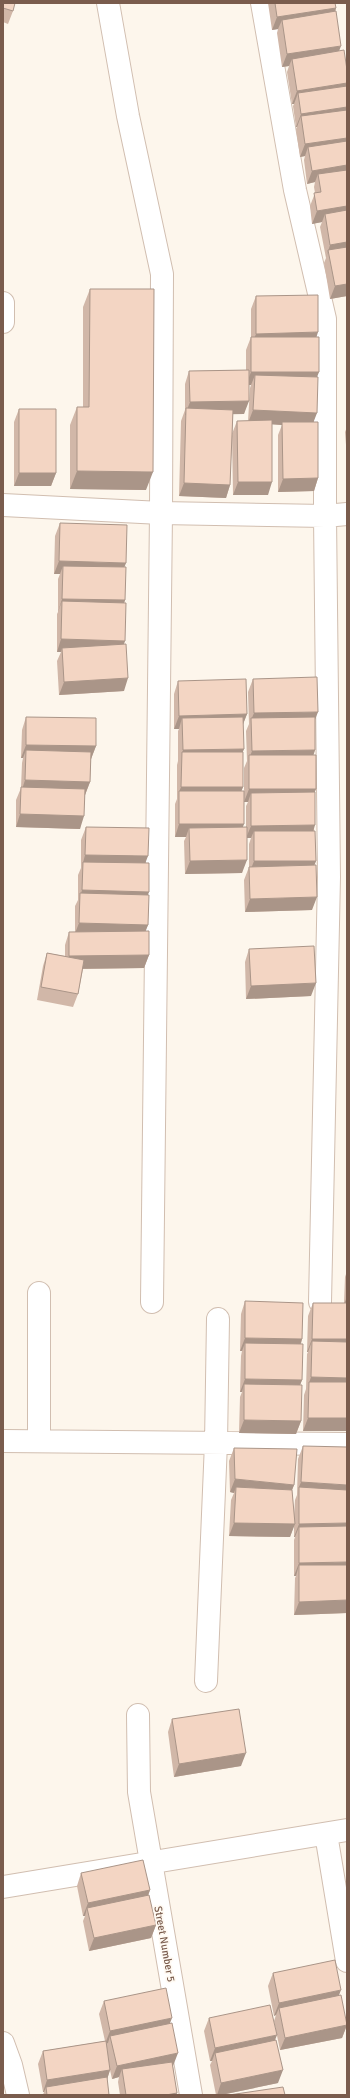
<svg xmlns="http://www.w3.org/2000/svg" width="350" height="2098" font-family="Signika,sans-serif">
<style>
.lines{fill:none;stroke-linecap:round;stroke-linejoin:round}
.street-casing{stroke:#d1beb0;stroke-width:24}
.street{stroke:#fff;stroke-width:22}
.wall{fill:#d1b7a8;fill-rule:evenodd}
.shaded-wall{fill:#aa9588}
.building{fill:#f3d5c3;stroke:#aa9588}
.labels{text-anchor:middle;stroke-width:3.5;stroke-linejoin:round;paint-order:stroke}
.street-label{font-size:11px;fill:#7a5c4d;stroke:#fffaf3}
</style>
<rect width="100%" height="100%" fill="#fdf6ec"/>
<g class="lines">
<defs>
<path id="street" d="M108,3L128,116L162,274L161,513L152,1302
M262,3L295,190L325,319V516L329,877L320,1302
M3,303V322
M3,505L161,513L325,516L347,514
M3,1441L347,1444
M39,1441V1293
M206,1681L216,1443L218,1319
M138,1715L139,1792L191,2095
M326,1834L347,1961
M3,1887L347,1830
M3,2043L11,2065L18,2095"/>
</defs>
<use href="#street" class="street-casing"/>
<use href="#street" class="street"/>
</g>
<path class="wall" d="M3,3L13,11L8,24L3,22Z
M268,3H335L336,8L335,12L339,51L347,83V296L330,299L324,263L326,258L320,227L322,222L312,224L310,206L315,193L314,187L315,182L307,184L304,160L305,156L300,157L296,129L297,127H296L293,106L294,104H292L287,72L289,66L282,67L277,33L278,29L272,30Z
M90,289L146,490L70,489V425L77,407H83V307Z
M256,296L317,337V377L313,422L318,478L314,491L278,492V435L282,425L272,424L268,495H233L232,434L237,421H248L250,388L251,385H249L244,414H233L230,485L226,498L179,496L181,421L185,410V384L189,371L246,370V350L251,337V309Z
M19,409L56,473L51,486H14V422Z
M347,427V458L345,432Z
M60,523L125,600L124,603V691L59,695L57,661L61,652H57V614L58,612V579L60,574H54L55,536Z
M253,679L315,721V750L313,755L315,792L314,831L316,861L314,865L312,910L245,912L244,880L249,867V844L251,838H247L242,873L185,874L184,841L186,837H175V804L177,799V765L178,761V731L179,729H174V694L178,681L247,714L243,724L242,752L243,787L241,791H244V768L247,761L246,731L249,724L248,692ZM244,802H248L246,806V827H243Z
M26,717L96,746L91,759L90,782L85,795L80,829L16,827V800L21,788L22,763L23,758H21L22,730Z
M86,827L146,863L148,895V925L145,931L149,955L144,968L83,969L78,994L73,1007L37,1000L43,966L47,953L65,956V945L69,932H75V906L78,900V875L81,868V840Z
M249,949L311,996L246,999L245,962Z
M347,1271V1431H303L304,1395L306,1389L307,1354L308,1352H307L308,1316L313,1303H344L345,1277Z
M245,1301L302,1339L301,1344L302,1380L300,1385L301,1421L296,1434L239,1433L240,1397L242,1392H240L241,1356L242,1351H240L241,1314Z
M303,1446L347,1613L294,1615L295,1578L296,1576H294V1540L295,1537H294V1525L290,1537L229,1536L231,1500L234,1493L230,1492L229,1461L234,1448L294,1485L292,1490L294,1517L295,1500L297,1495L298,1459Z
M172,1719L241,1766L174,1777L168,1732Z
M81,1873L150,1890L148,1896L156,1925L151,1938L89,1951L83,1921L85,1916H83L77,1886Z
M273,1973L339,1995L347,2025L342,2038L280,2050L274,2021L276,2015L274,2016L268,1986Z
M104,2001L170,2023L173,2066L176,2095H120L118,2082L119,2077L112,2079L110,2070L107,2079L109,2095H43L44,2092H43L38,2064L43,2051L105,2041L99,2014Z
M209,2018L275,2040L278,2083L221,2095H216L210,2065L212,2061H210L204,2031Z"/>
<path class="shaded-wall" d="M336,8L332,21L282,20L278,29L272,30L277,17Z
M341,46L336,59H292L289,66L282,67L287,54Z
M347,83V88L298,93L294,104H292L297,91Z
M347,107V119L301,116L297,127H296L301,114Z
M347,138V150L308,147L305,156L300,157L305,144Z
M347,165V177L318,174L315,182L307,184L312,171Z
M347,206V218L325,214L322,222L312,224L317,211Z
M347,242V254L328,250L326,258L330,245Z
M347,284V296L330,299L335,286Z
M318,332L314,345L251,346L256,334Z
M251,372H319L314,385L255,375L251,385H246Z
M249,401L244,414L185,415L190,402Z
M253,410L317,413L312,426L282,422V425L248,423Z
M77,471L153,472L146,490L70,489Z
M19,473H56L51,486H14Z
M318,478L314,491L278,492L283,479Z
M238,482H272L268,495H233Z
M184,483L230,485L226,498L179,496Z
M59,561L126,563L121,576L63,566L60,574H54Z
M62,599L125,600L121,613L62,601L58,612Z
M61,639L125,641L121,653L62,648L61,652H57Z
M128,678L124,691L59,695L64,682Z
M318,712L313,725L251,720L254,713Z
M247,714L242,727L182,718L179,729H174L179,716Z
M26,745L96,746L91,759L26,750L23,758H21Z
M244,749L239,762L182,754L183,750Z
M315,750L311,763L249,759L252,751Z
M25,780L90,782L85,795L21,793Z
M181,787H243L238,800L179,792Z
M249,789H316L311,802L251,793L248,802H244Z
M20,814L84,816L80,829L16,827Z
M179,824H244L239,837L189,828L186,837H175Z
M315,825L311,838L254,831L251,838H246L251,826Z
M85,855L148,856L143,869L83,863Z
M247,860L242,873L185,874L190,861Z
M254,861H316L311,874H249Z
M82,890L149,892L144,905L80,897Z
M317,897L312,910L245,912L250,899Z
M79,923L148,925L143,938L74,936Z
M149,955L144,968L65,969L69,956Z
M316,983L311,996L246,999L251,986Z
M347,1297V1304H344Z
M245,1338L302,1339L298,1352L245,1343L242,1351H240Z
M312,1339H347V1352L312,1341L308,1352H307Z
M311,1377L347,1378V1391L309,1383Z
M245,1379L302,1380L297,1393L244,1384L242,1392H240Z
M308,1418H347V1431H303Z
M244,1420L301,1421L296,1434L239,1433Z
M235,1479L294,1485L289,1498L236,1487L234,1493L230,1492Z
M301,1482L347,1485V1498L299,1487Z
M234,1523L295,1524L290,1537L229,1536Z
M347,1523V1536L299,1527L295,1537H294L299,1524Z
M347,1562V1575L299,1565L296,1576H294L299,1563Z
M347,1600V1613L294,1615L299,1602Z
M246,1753L241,1766L174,1777L179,1764Z
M150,1890L145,1903L87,1908L85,1916H83L88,1903Z
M156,1925L151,1938L89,1951L94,1938Z
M341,1990L336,2003L279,2008L276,2015L274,2016L279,2003Z
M172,2018L167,2031L110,2036L108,2043L105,2044L110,2031Z
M347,2025L342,2038L280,2050L285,2038Z
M277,2035L272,2048L215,2053L212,2061H210L215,2048Z
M178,2053L173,2066L123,2076L122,2069L119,2077L112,2079L117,2066Z
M110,2070L106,2083L46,2087L44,2092H43L47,2080Z
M283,2070L278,2083L221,2095H217L221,2083Z
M177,2093L176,2095H166Z"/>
<path class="building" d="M3,3H15L13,11L3,8Z
M275,3H335L336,8L277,17Z
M336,11L341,46L287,54L282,20Z
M344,50L347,70V83L297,91L292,59Z
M347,86V107L301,114L298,93Z
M347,110V138L305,144L301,116Z
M347,141V165L312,171L308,147Z
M347,170V206L317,211L314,193L321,192L318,174Z
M347,210V242L330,245L325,214Z
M347,247V284L335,286L328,250Z
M90,289H154L153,472L77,471V407H89Z
M318,295V332L256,334V296Z
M251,337H319V372H251Z
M249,370V401L190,402L189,371Z
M255,375L318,377L317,413L253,410Z
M186,408L233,410L230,485L184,483Z
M19,409H56V473H19Z
M272,420V482H238L237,421Z
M282,422H318V478L283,479Z
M60,523L127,525L126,563L59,561Z
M63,566L126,567L125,600L62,599Z
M62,601L126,603L125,641L61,639Z
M126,644L128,678L64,682L62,648Z
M317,677L318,712L254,713L253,679Z
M246,679L247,714L179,716L178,681Z
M26,717L96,718V746L26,745Z
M243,717L244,749L183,750L182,718Z
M315,717V750L252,751L251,718Z
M26,750L91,752L90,782L25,780Z
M182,752H243V787H181Z
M249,755H316V789H249Z
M21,787L85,789L84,816L20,814Z
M179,791H244V824H179Z
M315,792V825L251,826V793Z
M86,827L149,828L148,856L85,855Z
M247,827V860L190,861L189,828Z
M254,831H315L316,861H254Z
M83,862L149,863V892L82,890Z
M316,865L317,897L250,899L249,867Z
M80,893L149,895L148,925L79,923Z
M149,931V955L69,956V932Z
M314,946L316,983L251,986L249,949Z
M47,953L84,960L78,994L41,987Z
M245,1301L303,1303L302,1339L245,1338Z
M313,1303H347V1339H312Z
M312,1341L347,1342V1378L311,1377Z
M245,1343L303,1344L302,1380L245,1379Z
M309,1382H347V1418H308Z
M244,1384L302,1385L301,1421L244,1420Z
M303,1446L347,1447V1485L301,1482Z
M234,1448L297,1449L294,1485L235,1479Z
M236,1487L292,1490L295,1524L234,1523Z
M299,1487L347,1490V1523L299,1524Z
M347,1526V1562L299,1563V1527Z
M299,1565H347V1600L299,1602Z
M239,1709L246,1753L179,1764L172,1719Z
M143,1860L150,1890L88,1903L81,1873Z
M149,1895L156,1925L94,1938L87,1908Z
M335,1960L341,1990L279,2003L273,1973Z
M166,1988L172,2018L110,2031L104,2001Z
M341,1995L347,2025L285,2038L279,2008Z
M270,2005L277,2035L215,2048L209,2018Z
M172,2023L178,2053L117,2066L110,2036Z
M276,2040L283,2070L221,2083L215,2053Z
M106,2041L110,2070L47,2080L43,2051Z
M172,2062L177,2093L166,2095H126L122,2069Z
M107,2077L109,2095H47L46,2087Z
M283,2087L285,2095H229Z"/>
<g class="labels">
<g class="street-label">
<text transform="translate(165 1944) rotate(80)" y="4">Street Number 5</text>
</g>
</g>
<rect width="350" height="2098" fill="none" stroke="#7a5c4d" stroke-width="8"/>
</svg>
